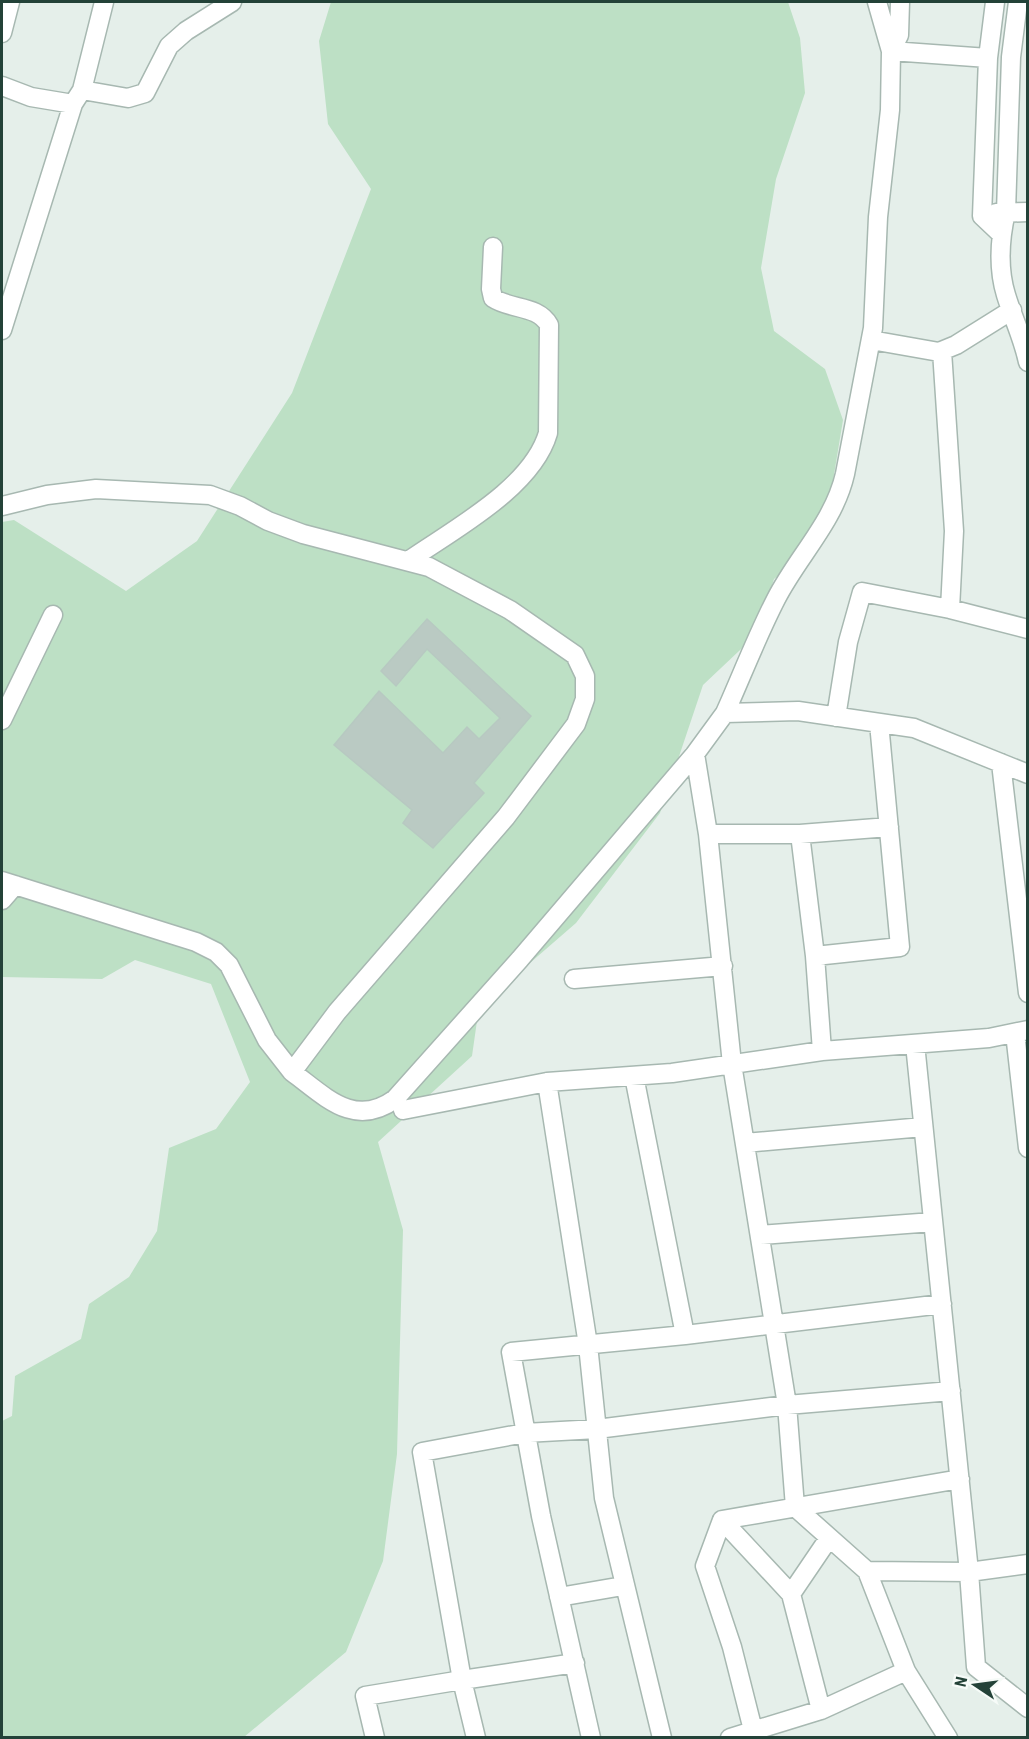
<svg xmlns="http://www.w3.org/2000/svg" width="1029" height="1739" font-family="'Roboto Condensed',sans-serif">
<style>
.green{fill:#bde0c5}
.building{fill:#bacac3;stroke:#b7c9c1;stroke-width:1.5}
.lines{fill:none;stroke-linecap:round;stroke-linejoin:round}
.minor-casing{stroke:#a7b8b1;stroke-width:21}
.minor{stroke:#fff;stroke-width:18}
</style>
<rect width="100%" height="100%" fill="#e5efea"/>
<path class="green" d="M331,2H788L800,38L805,93L776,179L761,268L774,331L825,369L843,420L829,505L803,556L774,579L757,634L703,685L660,813L576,923L479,1007L472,1056L378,1142L403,1230L397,1454L383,1561L346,1652L244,1737H2V1421L12,1416L15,1376L81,1339L89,1304L129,1277L157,1231L169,1148L216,1129L250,1082L211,984L135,960L102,979L2,977V522L14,520L126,591L197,541L292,393L371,189L328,124L319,41Z"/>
<path class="building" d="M427,619L531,716L474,783L484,793L433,848L403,823L412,810L334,745L379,691L443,753L467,727L479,739L500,718L427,649L396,686L381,671Z"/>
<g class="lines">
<defs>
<path id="minor" d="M900,2L899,35L891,51L988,58
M995,2L988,58L982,216L1001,234
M1018,2L1011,57L1006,212C1000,238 998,269 1006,295C1013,318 1023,338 1028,362
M2,33L10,2
M2,86L31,97L73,104L82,90L104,2
M82,90L128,98L145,93L169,46L186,31L232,2
M996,213L1028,212
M2,330L73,104
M871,340L939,352L956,345L1012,310
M942,351L954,531L950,609
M2,506L47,495L96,489L210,495L240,506L268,521L303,534L429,567L510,610L575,655L585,676V699L576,724L506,817L337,1012L292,1072C325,1096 354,1129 395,1099L520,959L695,754L725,713L798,711L914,728L1028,774
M408,561C454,529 532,488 548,433L549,325C538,305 511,310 493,298L491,289L493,247
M725,713C742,675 757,636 776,599C798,556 834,522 845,474L873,328L878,217L890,110L891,51L877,2
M836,717L848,642L862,592L950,609L1028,629
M2,720L53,615
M695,754L708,834
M1001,763L1028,993
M889,827L800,834H708L732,1064L787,1405L795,1507L867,1571L969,1572L1028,1564
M800,834L815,956
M2,881L196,942L216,952L229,965L267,1040L292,1072
M2,900L15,885
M574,979L723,966
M1015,1033L1028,1148
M915,1044L969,1572L976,1667L1028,1708
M822,1051L815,956L900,947L879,723
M634,1076L685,1335
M547,1082L588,1345L604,1498L662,1738
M403,1110L547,1082L672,1073L822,1051L989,1038L1028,1030
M745,1143L923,1127
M760,1235L933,1222
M722,1520L791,1594
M559,1597L623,1586
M575,1663L462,1680L422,1452L525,1433L597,1429L787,1405L951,1391
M906,1671L948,1738
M821,1710L791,1594L829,1538
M375,1738L365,1696L462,1680L476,1738
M591,1738L541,1516L511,1352L685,1335L942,1304
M730,1738L821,1710L906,1671L867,1571
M755,1738L732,1647L705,1566L722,1520L960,1479"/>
</defs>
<use href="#minor" class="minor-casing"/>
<use href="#minor" class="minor"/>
</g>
<rect width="1029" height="1739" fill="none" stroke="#234238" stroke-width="6"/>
<g transform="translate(975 1685) rotate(283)" stroke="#f6fbf8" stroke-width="4.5" paint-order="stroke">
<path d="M0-4.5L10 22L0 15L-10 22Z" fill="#234238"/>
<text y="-9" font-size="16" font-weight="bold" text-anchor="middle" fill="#234238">N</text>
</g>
</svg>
